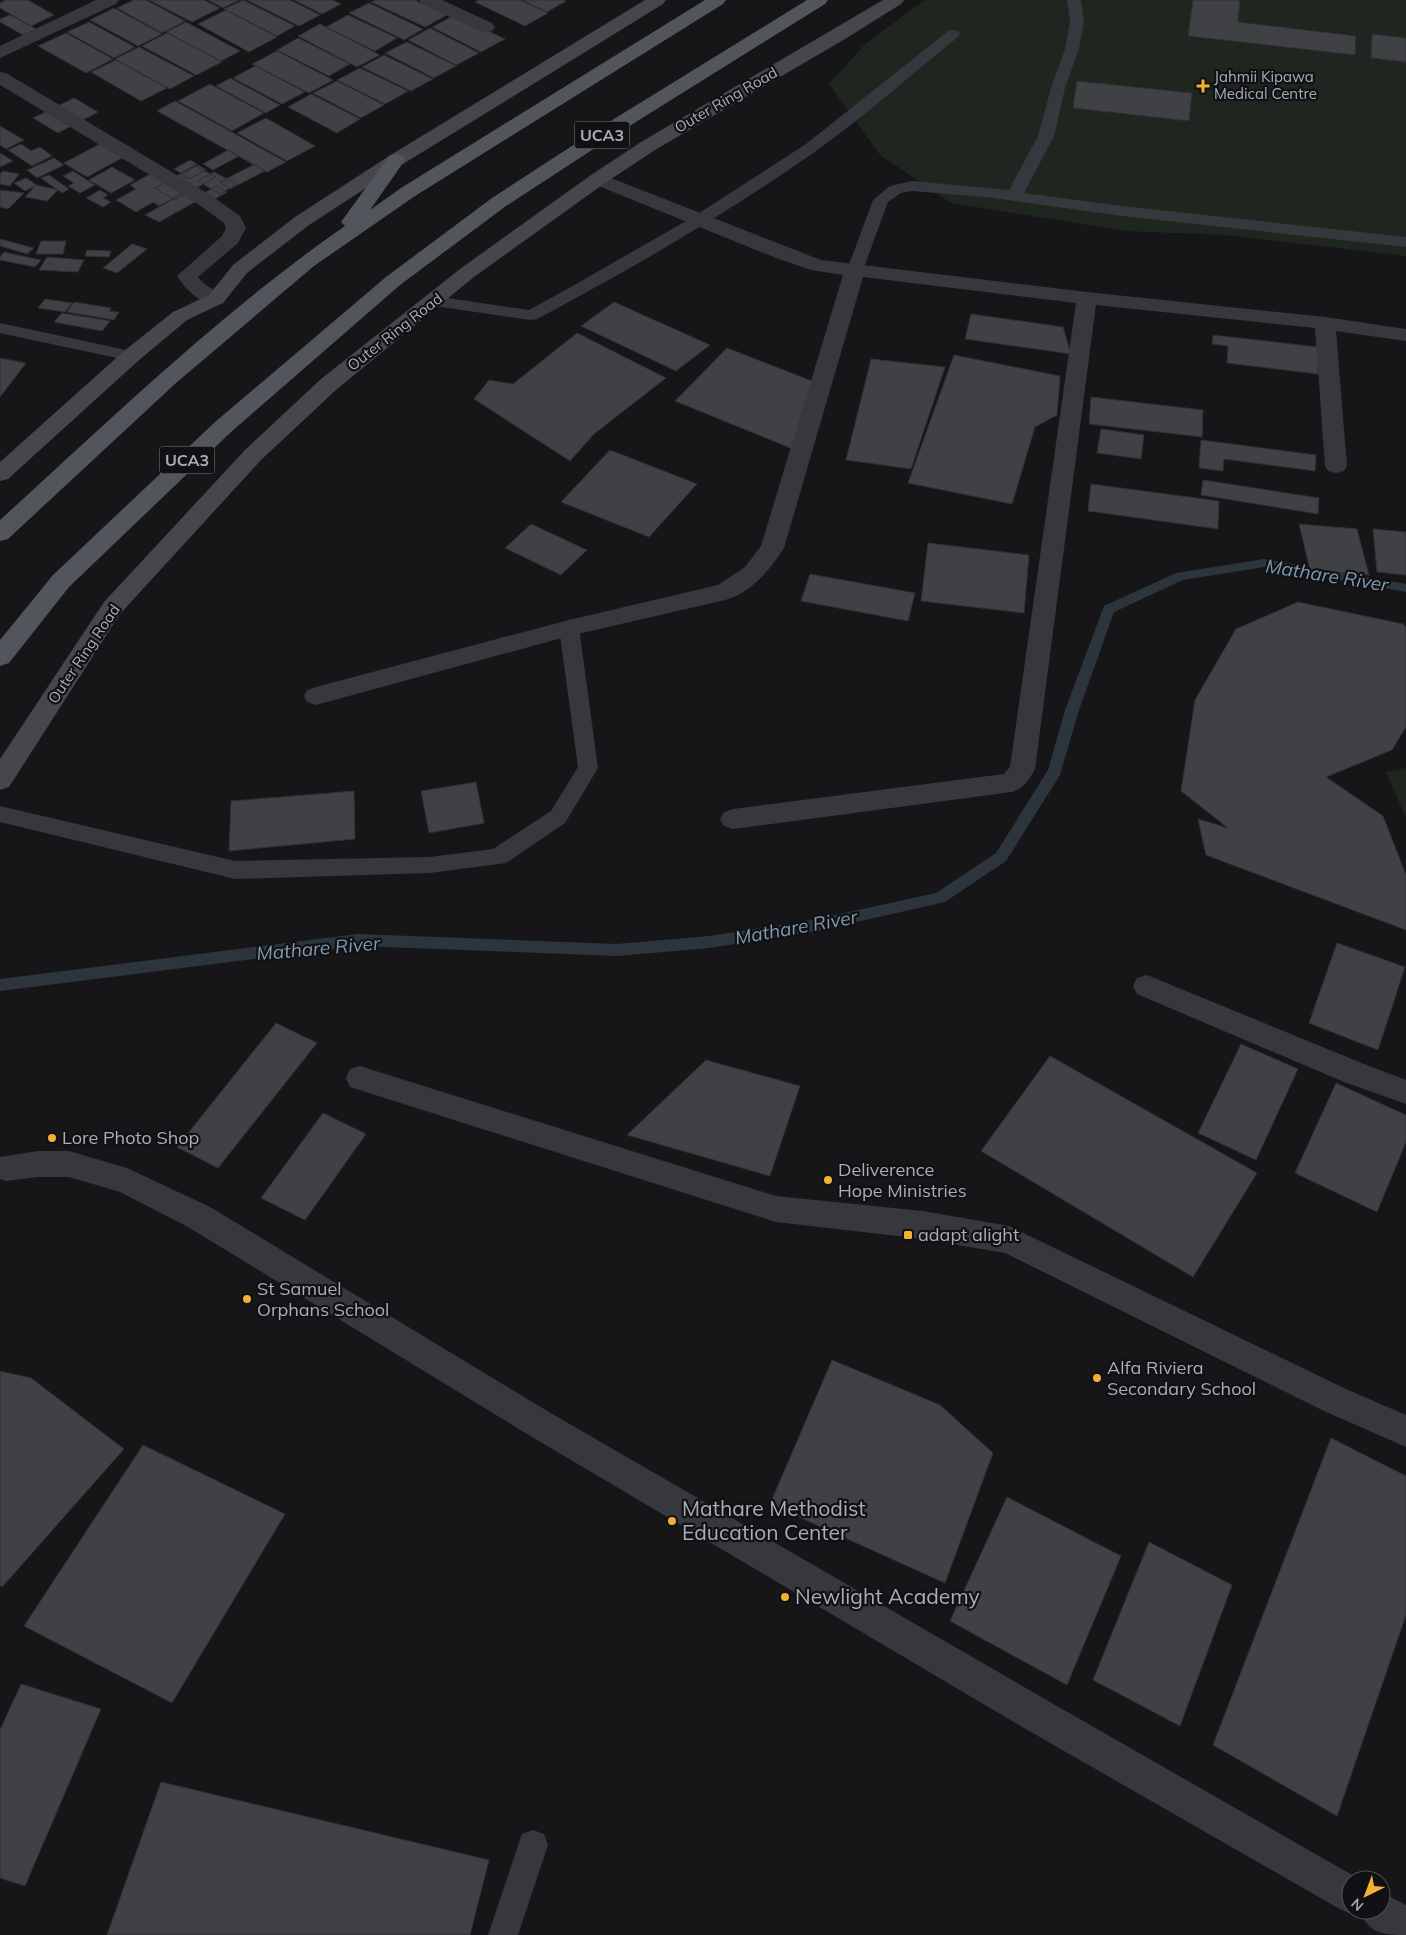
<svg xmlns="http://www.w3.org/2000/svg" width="1406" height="1935" font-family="Mulish,sans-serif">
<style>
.green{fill:#1e261f}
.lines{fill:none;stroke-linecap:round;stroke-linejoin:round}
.stream{fill:#2c353c;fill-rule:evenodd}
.building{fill:#404145;stroke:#303034}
.lane{fill:#37383d;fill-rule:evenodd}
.street{fill:#37383d;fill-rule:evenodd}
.secondary{fill:#45474d;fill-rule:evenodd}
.primary{fill:#53555c;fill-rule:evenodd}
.poi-dot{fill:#f2b134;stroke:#111113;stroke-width:2}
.labels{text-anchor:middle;stroke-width:4.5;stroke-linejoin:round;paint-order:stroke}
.far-poi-label{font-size:15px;fill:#a8adb8;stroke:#111113;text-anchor:start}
.far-street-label{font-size:15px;fill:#a8adb8;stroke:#111113}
.shield{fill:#111113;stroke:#7b7e86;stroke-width:1}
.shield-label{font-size:16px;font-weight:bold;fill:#a8adb8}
.poi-label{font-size:18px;fill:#a8adb8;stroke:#111113;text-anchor:start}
.water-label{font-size:19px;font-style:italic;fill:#7f9bb3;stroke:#111113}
.near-poi-label{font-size:21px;fill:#a8adb8;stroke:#111113;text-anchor:start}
</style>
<rect width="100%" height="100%" fill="#161618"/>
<path class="green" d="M925,0H1406V256L1225,235L1125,231L951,203L880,155L829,84L865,44Z
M1406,768V818L1386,772Z"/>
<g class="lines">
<path class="stream" d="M1264,559L1406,584V592L1264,567L1183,580L1114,612L1079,710L1060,775L1006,861L945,902L812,932L709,948L617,956L358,946L0,991V979L358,934L617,944L709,936L812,920L936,893L996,853L1048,770L1065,710L1104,606L1176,573Z"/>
</g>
<path class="building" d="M6,0H28L54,15L31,26L0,8V3Z
M134,0H146L185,21L162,33L117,8Z
M149,0H204L220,8L192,22Z
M208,0H239L223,8Z
M243,0L295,26L277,36L224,9Z
M247,0H290L320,15L299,26Z
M294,0H332L341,4L322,14Z
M376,0H415L447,15L425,27L371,2Z
M479,0H520L548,13L525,26L475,2Z
M522,0H563L566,1L547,12Z
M1193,0H1240L1238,22L1356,36L1355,55L1188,36Z
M369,3L423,29L404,40L349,13Z
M114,8L162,34L138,46L90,20Z
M226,10L277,37L249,52L198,24Z
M10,15L36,29L23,35L0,22V19Z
M348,15L397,38L375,51L326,27Z
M455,15L505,39L481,52L432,27Z
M89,22L135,47L114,58L67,32Z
M186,22L240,51L221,61L166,32Z
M320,24L380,55L357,67L298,36Z
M430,28L479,53L456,65L408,40Z
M66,33L113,59L86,73L38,46Z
M167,33L222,62L196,75L142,46Z
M1372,34L1406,38V62L1371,58Z
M298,38L350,64L329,76L277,50Z
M407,42L456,66L434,78L385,53Z
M139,47L194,76L170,89L115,59Z
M277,51L333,80L309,93L252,64Z
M384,55L433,79L411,91L362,67Z
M116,60L167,88L141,101L91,72Z
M255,66L305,92L282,104L233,78Z
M360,68L408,91L385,104L337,80Z
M230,78L280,105L266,113L216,86Z
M337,81L384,105L361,118L313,93Z
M1077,81L1192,93L1189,121L1073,108Z
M210,84L264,113L232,131L178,101Z
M311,94L360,119L337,133L288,107Z
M74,98L98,112L58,133L33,118Z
M175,101L286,162L267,172L157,111Z
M266,118L315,146L287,161L237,133Z
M0,126L24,140L6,149L0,145Z
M107,140L131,153L87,177L64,163Z
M21,144L31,151L40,147L52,156L32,166L8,150Z
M228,150L239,156L213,170L203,164Z
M0,153L13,161L0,167Z
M54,158L64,165L37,178L27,170Z
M190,160L197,164L181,173L174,169Z
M255,164L265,171L230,189L220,182Z
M198,165L206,170L189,179L181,175Z
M195,166L216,177L175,200L155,188Z
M112,167L135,180L111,193L89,180Z
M3,171L19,174L10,186L0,184V174Z
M73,171L95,185L80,193L68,186L74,183L63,176Z
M154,172L186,191L159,206L153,202L136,212L116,200L136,189L130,185Z
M214,172L237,184L220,194L198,181Z
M49,175L69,189L62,193L41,178Z
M26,178L37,185L25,191L14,183Z
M36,185L58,190L47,201L25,197Z
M217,186L227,192L215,199L204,193Z
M0,190L24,193L8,209L0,207Z
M100,190L108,195L103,198L111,202L103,207L86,198Z
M189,190L202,198L159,222L145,215Z
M0,239L34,248L27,254L0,246Z
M41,241H66L63,254H36Z
M132,244L147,249L117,273L103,268Z
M87,250L111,251L109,257L85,256Z
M4,252L41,260L35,267L0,260V257Z
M47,257L84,260L78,272L39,270Z
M45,299L72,303L65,312L38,308Z
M74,302L111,308L109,311L119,312L114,320L67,312Z
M614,302L710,345L676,371L581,326Z
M62,313L110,321L102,331L54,322Z
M971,314L1063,327L1071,354L965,339Z
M577,333L666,378L594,434L570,461L474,399L489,380L513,384Z
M1213,335L1318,347V374L1227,363L1228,346L1212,344Z
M727,348L812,381L793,449L675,401Z
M954,355L1060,376L1057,415L1035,427L1012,504L908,483Z
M0,358L26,363L0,397Z
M871,359L945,367L911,469L846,460Z
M1091,397L1203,410L1202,437L1089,424Z
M1101,429L1144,435L1141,459L1097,453Z
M1201,440L1316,455L1315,471L1224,459L1223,471L1199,468Z
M610,450L697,484L649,537L561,502Z
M1203,480L1319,498L1318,514L1201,495Z
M1091,484L1219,501L1218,529L1088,511Z
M531,524L587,550L561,575L505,548Z
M1299,524L1357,529L1369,575L1310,570Z
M1373,529L1406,532V575L1377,572Z
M928,543L1029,555L1024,613L921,601Z
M810,574L915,593L908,621L801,601Z
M1298,602L1403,624L1406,627V727L1392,750L1326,777L1383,816L1406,875V930L1206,855L1198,819L1228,828L1181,791L1195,700L1236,629Z
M476,782L484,823L429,833L421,791Z
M354,791L355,839L229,851L231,801Z
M1337,943L1405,967L1378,1050L1309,1023Z
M276,1023L317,1043L218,1168L177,1147Z
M1241,1044L1298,1069L1256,1160L1198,1133Z
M1050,1056L1257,1173L1193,1277L981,1151Z
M706,1060L800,1086L770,1176L627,1135Z
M1336,1083L1406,1115V1142L1377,1212L1295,1173Z
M323,1113L366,1134L305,1220L261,1198Z
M832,1360L940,1405L993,1453L945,1583L770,1504Z
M0,1371L31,1378L124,1449L3,1586H0Z
M1331,1438L1406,1476V1615L1337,1816L1213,1745Z
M143,1445L285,1514L172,1703L24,1626Z
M1007,1497L1121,1556L1067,1685L950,1621Z
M1149,1542L1232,1585L1180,1726L1093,1680Z
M21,1684L101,1709L25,1886L0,1878V1730Z
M161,1782L489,1860L470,1935H107Z"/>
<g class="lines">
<path class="lane" d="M1067,0H1081L1084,21L1079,49L1065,88L1054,136L1024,193L1122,206L1406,237V247L1122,216L986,197L912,191L901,193L888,202L863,270L861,273H849L847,270L873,200L890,186L912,181L1009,190L1038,136L1051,88L1065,49L1070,21Z
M953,30L958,31L960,34L958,37C911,75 865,116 816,151C728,213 633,268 537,319L531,320L434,306L428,305L426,301L428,297L434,296L529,310L569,288L693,217L806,144L948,31Z
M0,323L131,351L137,352L140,356L137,360L131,361L0,333Z
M569,621L576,623L579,628L598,768L565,823L506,863L430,873L235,879L0,822V806L235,861L430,857L493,849L551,811L578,767L559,628L562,623Z
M533,1830L544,1834L548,1845L518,1935H488L522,1834Z"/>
<path class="street" d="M96,0H119L116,4L0,58V46Z
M419,0H442L492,23L495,27L492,31L486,32L480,31L422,4Z
M0,72L6,73L212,196L240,216L246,228L238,243L198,277C205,288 219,289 226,299L223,303C203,308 187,291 177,276L222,236L226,228L224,223L198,204L0,85Z
M598,173L821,260L1087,292L1325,317L1406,329V341L1336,331L1347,466L1344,471L1336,473L1328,471L1325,466L1315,328L1096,305L1035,769C1029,780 1024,788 1012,792L733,829L724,826L720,819L724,812L733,809L988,776L1004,774L1010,767L1076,303L863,277L784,548C770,570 751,593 725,600L569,636L316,705L307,702L304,696L307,690L316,687L569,620L718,585L745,567L761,546L843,275L811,270L776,258L591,183L588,179L591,175Z
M1147,975L1364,1064L1406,1080V1104L1344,1082L1137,994L1133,986L1137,978Z
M360,1066L776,1196L923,1211L1009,1226L1346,1389L1406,1415V1447L1324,1411L1005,1253L923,1239L776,1222L350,1087L346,1078L350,1069Z
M38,1151H69L127,1168L210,1207L549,1412L1050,1702L1361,1880H1351V1910H1381V1892L1406,1905V1935C1383,1935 1369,1934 1359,1910L1351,1914L1338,1908L1024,1728L527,1434L188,1227L120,1192L69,1177H38L6,1181L0,1179V1157Z"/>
<path class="secondary" d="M645,0H666L663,4L403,164L309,225L247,273L223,303L187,320L138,361L8,479L0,481V462L124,351L173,312L209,295L233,265L295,217L389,156Z
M883,0H904L901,4L845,39L655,150L605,183L474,277L337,389L261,460L120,614L9,787L0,790V759L104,602L245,450L321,379L460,269L591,175L641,142Z"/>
<path class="primary" d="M705,0H726L723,4L415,196L314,266L176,383L8,539L0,541V520C111,419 221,312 345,226L341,222L389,156L396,154L403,156L405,160L370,210L401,188Z
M807,0H828L825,4L615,135L506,206L400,285L231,432L69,587L9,663L0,666V640L53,575L215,422L386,277L492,198L601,127Z"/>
</g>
<g class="poi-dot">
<path d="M1200.5 78.5h5v5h5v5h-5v5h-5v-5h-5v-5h5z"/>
<circle cx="52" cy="1138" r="5"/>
<circle cx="828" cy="1180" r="5"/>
<rect x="903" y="1230" width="10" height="10" rx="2.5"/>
<circle cx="247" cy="1299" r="5"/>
<circle cx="1097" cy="1378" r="5"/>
<circle cx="672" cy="1521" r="5"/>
<circle cx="785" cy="1597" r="5"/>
</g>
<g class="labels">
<g class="far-poi-label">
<text x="1214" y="82">Jahmii Kipawa<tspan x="1214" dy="17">Medical Centre</tspan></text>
</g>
<g class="far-street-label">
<text transform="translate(726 100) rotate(-30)" y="5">Outer Ring Road</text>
<text transform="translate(395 332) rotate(-38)" y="5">Outer Ring Road</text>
<text transform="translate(84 654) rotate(-56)" y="5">Outer Ring Road</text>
</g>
<g class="shield">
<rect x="574.5" y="121.5" width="55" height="27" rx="4"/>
<rect x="159.5" y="446.5" width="55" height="27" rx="4"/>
</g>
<g class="shield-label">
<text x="602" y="141">UCA3</text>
<text x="187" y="466">UCA3</text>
</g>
<g class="poi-label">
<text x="62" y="1144">Lore Photo Shop</text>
<text x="838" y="1176">Deliverence<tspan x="838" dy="21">Hope Ministries</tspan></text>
<text x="918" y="1241">adapt alight</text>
<text x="257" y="1295">St Samuel<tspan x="257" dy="21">Orphans School</tspan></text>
<text x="1107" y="1374">Alfa Riviera<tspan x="1107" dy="21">Secondary School</tspan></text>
</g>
<g class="water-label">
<text transform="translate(1327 575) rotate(9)" y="7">Mathare River</text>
<text transform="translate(796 927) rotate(-10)" y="7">Mathare River</text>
<text transform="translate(318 948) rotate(-5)" y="7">Mathare River</text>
</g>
<g class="near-poi-label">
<text x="682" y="1516">Mathare Methodist<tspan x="682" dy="24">Education Center</tspan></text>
<text x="795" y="1604">Newlight Academy</text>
</g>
</g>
<g transform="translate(1366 1895) rotate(222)"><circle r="24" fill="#111113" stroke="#4d4f55"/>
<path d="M0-4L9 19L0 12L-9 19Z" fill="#f2b134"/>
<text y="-8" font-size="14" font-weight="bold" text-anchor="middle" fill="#a8adb8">N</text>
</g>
</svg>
